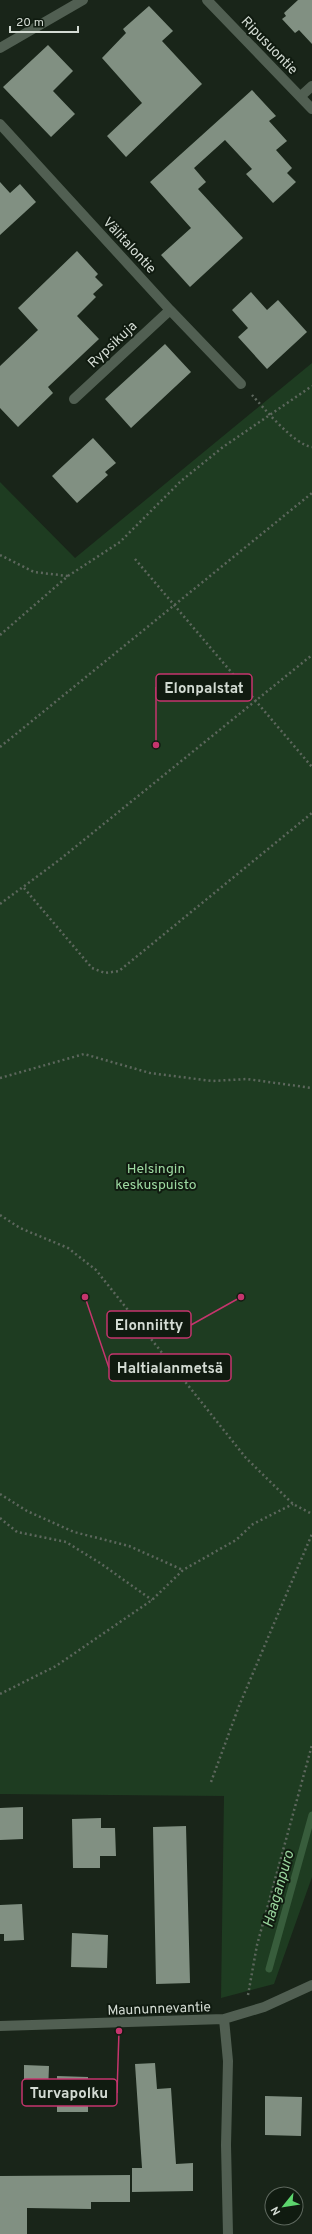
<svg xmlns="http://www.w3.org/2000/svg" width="312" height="2234" font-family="Overpass,sans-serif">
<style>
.green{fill:#1e3c21}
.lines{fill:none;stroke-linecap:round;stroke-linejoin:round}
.stream{stroke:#385d3c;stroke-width:7}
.building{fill:#819082}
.path{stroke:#5d675d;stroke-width:2.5;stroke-dasharray:2 3;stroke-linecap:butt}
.minor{stroke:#515f52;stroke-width:10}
.labels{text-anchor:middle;stroke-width:4;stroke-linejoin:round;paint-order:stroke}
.street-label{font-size:14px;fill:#d3dbd3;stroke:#101b10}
.park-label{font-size:14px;fill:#9edaa2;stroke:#101b10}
.water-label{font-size:15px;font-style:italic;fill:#99d59d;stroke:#101b10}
.leader{fill:none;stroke:#c5356d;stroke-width:1.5}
.callout-dot{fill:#c5356d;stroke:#101b10;stroke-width:1.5}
.callout{fill:#101b10;stroke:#c5356d;stroke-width:1.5}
.callout-label{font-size:15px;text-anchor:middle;font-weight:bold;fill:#d3dbd3}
</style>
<rect width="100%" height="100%" fill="#192519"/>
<path class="green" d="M312,363V1877L274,1984L221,1998L224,1796L0,1794V482L75,558Z"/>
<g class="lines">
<path class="stream" d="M269,1969L312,1815"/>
</g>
<path class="building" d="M298,0H312V44L299,30L295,33L282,19L286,16L284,13Z
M149,6L173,31L162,41L202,84L126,157L107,136L142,103L102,58L126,33L123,29Z
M48,45L73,71L53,91L75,114L51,137L3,87Z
M252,90L276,116L269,121L287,141L276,150L292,168L287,173L296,182L273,203L246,174L252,169L225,140L194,168L206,182L198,189L243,238L190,287L161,255L191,228L150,182Z
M0,182L10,193L20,184L36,202L0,235Z
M77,251L98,274L95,277L103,285L93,294L96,297L77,316L99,339L48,387L53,393L18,427L0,408V366L38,330L18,308Z
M251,292L267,310L278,300L307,332L267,369L238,337L248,328L232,310Z
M165,344L191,372L131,428L105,399Z
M93,438L116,463L105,472L108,475L77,503L52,476Z
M23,1807V1839L0,1840V1808Z
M101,1818V1828H115L116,1856H100V1868H73L72,1819Z
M186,1826L190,1983L156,1984L153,1827Z
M22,1904L24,1940L4,1941V1934H0V1905Z
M72,1933L108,1935L107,1968L71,1967Z
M155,2063L157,2089L171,2088L176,2164L193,2163V2191L132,2192V2168H142L135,2064Z
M24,2065L49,2066L48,2093L24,2092Z
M57,2076L88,2077V2112H57Z
M265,2096L302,2097L301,2136L265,2135Z
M130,2175V2202H91V2209L27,2208V2234H0V2176Z"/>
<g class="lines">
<path class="path" d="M252,395C264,408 294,445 312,447
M0,555L34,572L68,576
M135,559L312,767
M0,635L68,576L120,542L181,481L223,447L312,386
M0,747L312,493
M24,888L92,968L105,973L119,971L312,813
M0,904L58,861L312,655
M0,1078L84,1054L150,1073L212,1081L247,1079L312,1088
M0,1215L20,1228L68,1248L96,1270L246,1458L293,1504L312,1514
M0,1494L27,1511L74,1532L129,1546L183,1570
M0,1518L17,1532L66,1542L100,1563L152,1600
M0,1694L56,1666L152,1600L183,1570L236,1540L253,1524L293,1504
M211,1782L239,1706L312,1534
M248,1995L257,1945L312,1745"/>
<path class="minor" d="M207,0L312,109
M0,48L83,0
M301,96L312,86
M0,124L170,310L241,384
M74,399L170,310
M224,2019L228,2061L226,2145L228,2234
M0,2026L224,2019L264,2007L312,1985"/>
</g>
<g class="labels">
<g class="street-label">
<text transform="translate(270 45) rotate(46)" y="5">Ripusuontie</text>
<text transform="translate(130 245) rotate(47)" y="5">Välitalontie</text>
<text transform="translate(112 344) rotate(-43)" y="5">Rypsikuja</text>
<text transform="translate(159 2008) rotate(-2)" y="5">Maununnevantie</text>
</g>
<g class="park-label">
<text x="156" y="1173">Helsingin<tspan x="156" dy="16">keskuspuisto</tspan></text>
</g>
<g class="water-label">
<text transform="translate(278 1889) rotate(-74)" y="5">Haaganpuro</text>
</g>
</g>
<path class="leader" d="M156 745L156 687M241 1297L191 1325M85 1297L109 1368M119 2031L117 2093"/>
<g class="callout-dot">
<circle cx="156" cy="745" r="4"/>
<circle cx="241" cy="1297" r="4"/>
<circle cx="85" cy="1297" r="4"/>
<circle cx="119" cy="2031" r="4"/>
</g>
<g class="callout">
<rect x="156" y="674" width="96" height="27" rx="4"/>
<rect x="107" y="1311" width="84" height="27" rx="4"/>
<rect x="109" y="1354" width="122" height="27" rx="4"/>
<rect x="22" y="2079" width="95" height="27" rx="4"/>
</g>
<g class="callout-label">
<text x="204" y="693">Elonpalstat</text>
<text x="149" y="1330">Elonniitty</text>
<text x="170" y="1373">Haltialanmetsä</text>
<text x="69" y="2098">Turvapolku</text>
</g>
<g transform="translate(284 2206) rotate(240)"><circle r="19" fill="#101b10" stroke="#5e685e"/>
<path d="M0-3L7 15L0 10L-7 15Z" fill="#5cd56d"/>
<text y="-6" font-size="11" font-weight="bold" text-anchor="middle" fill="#d3dbd3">N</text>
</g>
<path d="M10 26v6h68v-6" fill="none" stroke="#d3dbd3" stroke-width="2"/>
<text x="16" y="26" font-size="12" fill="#d3dbd3" stroke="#101b10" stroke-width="3" paint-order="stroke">20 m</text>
</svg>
